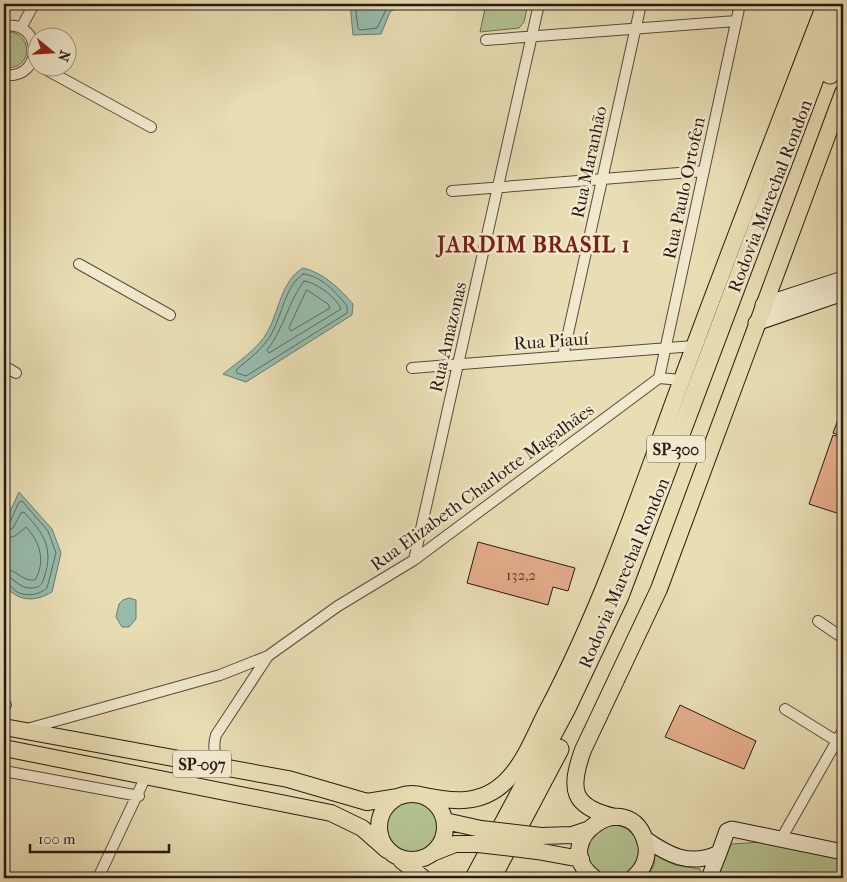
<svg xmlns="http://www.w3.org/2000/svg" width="847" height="882" font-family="'IM FELL French Canon',serif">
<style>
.green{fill:#b3c28f;stroke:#6c6e52}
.water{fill:#97bcad;stroke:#6a7b70}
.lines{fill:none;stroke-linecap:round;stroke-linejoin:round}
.shore{stroke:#5e6b60;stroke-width:1}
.building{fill:#e4ac8b;stroke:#261a14}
.street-casing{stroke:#574b3c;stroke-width:12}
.secondary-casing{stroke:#261a14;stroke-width:17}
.primary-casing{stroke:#261a14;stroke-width:18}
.highway-casing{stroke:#261a14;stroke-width:21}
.street{stroke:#f1e9ce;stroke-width:10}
.secondary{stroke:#f1e9ce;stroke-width:15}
.primary{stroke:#e9ddb4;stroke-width:16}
.highway{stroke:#e9ddb4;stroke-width:19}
.primary-bridge-casing{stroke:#261a14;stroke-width:18;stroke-linecap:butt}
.primary-bridge{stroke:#e9ddb4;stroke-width:16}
.labels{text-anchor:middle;stroke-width:5;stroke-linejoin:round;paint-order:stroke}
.number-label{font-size:15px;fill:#563e32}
.shield{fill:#f1e9ce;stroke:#63584c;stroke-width:1}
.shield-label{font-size:16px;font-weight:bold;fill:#261a14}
.street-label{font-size:18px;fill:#261a14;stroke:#f1e9ce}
.district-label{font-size:22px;font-weight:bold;letter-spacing:1px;fill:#7a1f14;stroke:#f1e9ce}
</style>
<rect width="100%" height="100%" fill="#e9ddb4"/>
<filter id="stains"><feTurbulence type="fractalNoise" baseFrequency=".004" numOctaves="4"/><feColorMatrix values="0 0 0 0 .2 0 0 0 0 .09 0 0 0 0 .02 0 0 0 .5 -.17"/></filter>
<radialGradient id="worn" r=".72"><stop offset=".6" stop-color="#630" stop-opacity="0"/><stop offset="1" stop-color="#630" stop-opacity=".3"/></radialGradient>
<path class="green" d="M486,4H528L524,22L519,28L480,32Z
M13,32C36,41 28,72 4,67V33Z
M385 828a27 27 0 1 1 54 0a27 27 0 1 1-54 0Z
M587 851a26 26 0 1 1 52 0a26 26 0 1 1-52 0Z
M763,842L843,858V878H717L731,844Z
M655,855L675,865L700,869L701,873L699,878H646L654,865Z"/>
<path class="water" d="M350,4H403L390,12L381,34L353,35Z
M303,268C324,273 340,289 353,304L352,315L246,382L223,374C239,361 258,349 268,331C279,311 281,281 303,268Z
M19,492L52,529L61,553L52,592C33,603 18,601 4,585V525Z
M129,598L136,600V619L129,627H122L116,617L119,604L123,600Z"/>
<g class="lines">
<path class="shore" d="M355,4L358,28L360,30L377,28L386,10L394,4
M303,274C320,275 337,293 347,306V313L246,376L237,373L236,370C249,359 264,348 272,333C282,315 285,286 303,274Z
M304,281C316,282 337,298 341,309L269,353L267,350C284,329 288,302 304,281Z
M307,290L328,304L330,308L291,331L289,328Z
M4,525L10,522L19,502L22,501L48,531L56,553L47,588C39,595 27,597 17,592C11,588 10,583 4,583
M4,531L13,528L21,513L24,512C44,534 54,548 44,578C42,585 39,588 31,588C19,589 15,577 4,576
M4,539L15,536L26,527C40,542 46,561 35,580C22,582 17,569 4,569"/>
</g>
<path class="building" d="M841,412H843V436L833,433Z
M833,435L843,438V515L809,504Z
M478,542L575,568L568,591L553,587L548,605L467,583Z
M680,705L756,741L744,769L665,737Z
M135,872L147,878H132Z"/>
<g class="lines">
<defs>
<path id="street" d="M4,26C43,19 45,80 4,75
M21,28L34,4
M486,40L736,21
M43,68L151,127
M452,191L704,171
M79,264L170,315
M563,356L641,4
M4,366L16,373
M412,368L694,346
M659,378L740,4
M414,560L539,4
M818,621L843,638
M4,705H6
M785,709L843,745
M27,729L220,675L268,656L338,606L414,560L659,378L681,380
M224,768C215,757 212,749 216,735L268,656
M4,771L139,796
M781,839L843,730
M98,878L146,776"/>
<path id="secondary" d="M763,305L843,279
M756,323L843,293
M644,838C668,855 690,867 719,853L727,831L732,829L843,852
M709,878L719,853"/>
<path id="primary" d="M4,727L288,779L367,802L398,797
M4,748L331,813L362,828L387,850
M379 827a33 33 0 1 1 66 0a33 33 0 1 1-66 0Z
M420,795C452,802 482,806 507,780C525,762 535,734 547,711C594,622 628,528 662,434C714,290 770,147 825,4
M615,817C571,807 569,789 583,750L659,589L843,93
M445,821L481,829
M541,836L572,835L587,830
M537,851L581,859
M435,852L455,844H478
M401,860L423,878
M594,878C545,841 631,782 646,844C649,857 643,870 633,878"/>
<path id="highway" d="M830,74L843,39
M475,878L566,708L619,596L842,4
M491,878L559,749"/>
</defs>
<use href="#street" class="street-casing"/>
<use href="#secondary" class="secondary-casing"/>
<use href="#primary" class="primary-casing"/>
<use href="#highway" class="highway-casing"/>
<use href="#street" class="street"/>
<use href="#secondary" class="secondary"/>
<use href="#primary" class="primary"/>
<use href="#highway" class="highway"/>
<defs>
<path id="primary-bridge" d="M481,829L541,836
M478,844L537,851"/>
</defs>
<use href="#primary-bridge" class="primary-bridge-casing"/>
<use href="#primary-bridge" class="primary-bridge"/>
</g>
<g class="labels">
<g class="number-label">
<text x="521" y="580">132,2</text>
</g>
<g class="shield">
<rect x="647" y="435.5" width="58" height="27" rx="4"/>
<rect x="173" y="750.5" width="58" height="27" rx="4"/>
</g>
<g class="shield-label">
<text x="676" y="455">SP-300</text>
<text x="202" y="770">SP-097</text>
</g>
<g class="street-label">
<text transform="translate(589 162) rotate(-78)" y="6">Rua Maranhão</text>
<text transform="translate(684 188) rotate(-78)" y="6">Rua Paulo Ortofen</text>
<text transform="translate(770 196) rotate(-69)" y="6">Rodovia Marechal Rondon</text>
<text transform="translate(448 337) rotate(-77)" y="6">Rua Amazonas</text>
<text transform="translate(551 341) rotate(-4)" y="6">Rua Piauí</text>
<text transform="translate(482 487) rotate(-36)" y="6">Rua Elizabeth Charlotte Magalhães</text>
<text transform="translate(624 573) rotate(-67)" y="6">Rodovia Marechal Rondon</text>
</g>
<g class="district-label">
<text x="534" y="252">JARDIM BRASIL 1</text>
</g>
</g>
<rect width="847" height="882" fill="none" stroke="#e9ddb4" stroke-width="20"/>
<rect x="5" y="5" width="837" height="872" fill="none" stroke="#261a14" stroke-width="2.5"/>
<rect x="10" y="10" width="827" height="862" fill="none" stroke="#261a14"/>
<g transform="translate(52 52) rotate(108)"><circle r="24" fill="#f1e9ce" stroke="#a09684"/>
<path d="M0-4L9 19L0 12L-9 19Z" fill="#8f2418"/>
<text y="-8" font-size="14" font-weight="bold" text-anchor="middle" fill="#261a14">N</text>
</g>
<path d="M30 844v8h139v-8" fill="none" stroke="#261a14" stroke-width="2.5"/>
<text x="38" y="844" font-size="15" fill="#261a14" stroke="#f1e9ce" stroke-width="4" paint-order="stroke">100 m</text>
<rect width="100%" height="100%" filter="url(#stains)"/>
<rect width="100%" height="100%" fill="url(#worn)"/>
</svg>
